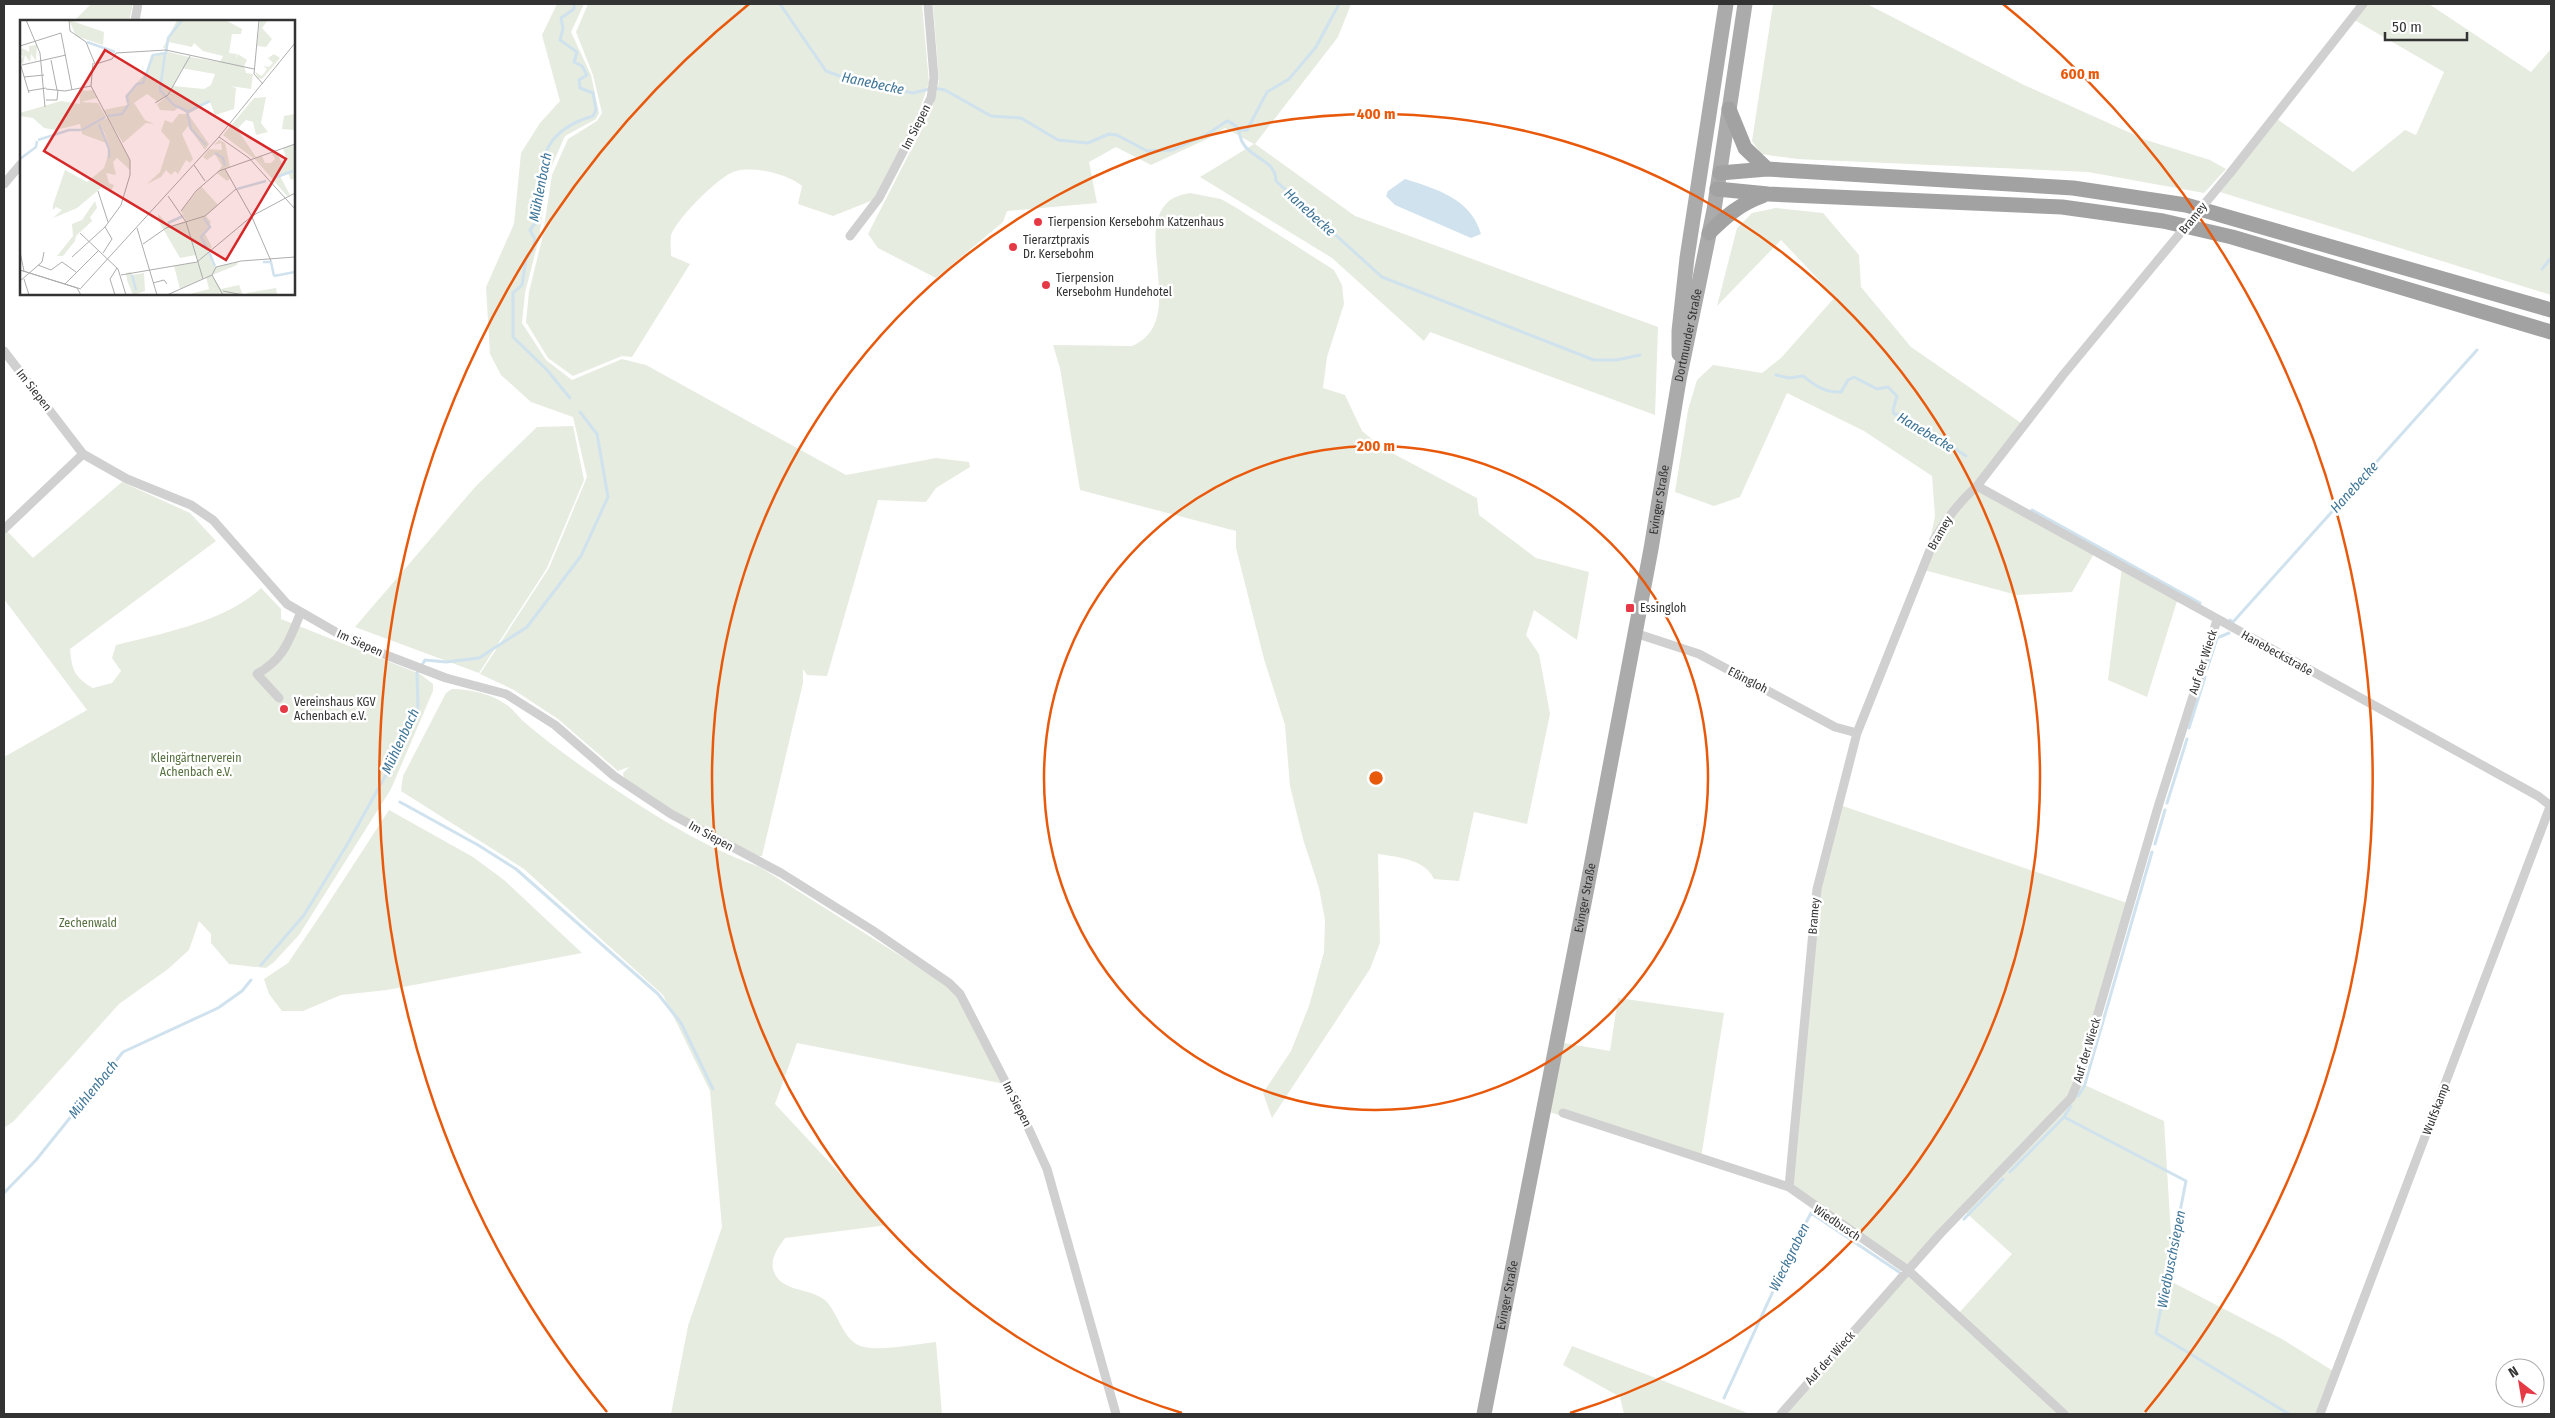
<svg xmlns="http://www.w3.org/2000/svg" width="2555" height="1418" font-family="'Fira Sans Condensed',sans-serif">
<style>
.green{fill:#e6ecdf}
.water{fill:#cfe2ee}
.lines{fill:none;stroke-linecap:round;stroke-linejoin:round}
.stream{stroke:#cfe2ee;stroke-width:3}
.minor{stroke:#d0d0d0;stroke-width:9}
.primary{stroke:#ababab;stroke-width:15}
.trunk{stroke:#a2a2a2;stroke-width:15}
.minor-bridge{stroke:#d0d0d0;stroke-width:9}
.ring{fill:none;stroke:#e8590c;stroke-width:2.5}
.poi-dot{fill:#e63946;stroke:#fff;stroke-width:2}
.labels{text-anchor:middle;stroke-width:5;stroke-linejoin:round;paint-order:stroke}
.street-label{font-size:12px;fill:#333;stroke:#fff}
.poi-label{font-size:12px;fill:#333;stroke:#fff;text-anchor:start}
.park-label{font-size:12px;fill:#56703f;stroke:#fff}
.water-label{font-size:14px;font-style:italic;fill:#3f7597;stroke:#fff}
.inset-river{fill:none;stroke:#cfe2ee;stroke-width:2.5}
.inset-road{fill:none;stroke:#adadad;stroke-width:1}
.view{fill:#d62828;fill-opacity:0.15;stroke:#d62828;stroke-width:2.5}
.inset-edge{fill:none;stroke:#333;stroke-width:2.5}
.centre{fill:#e8590c;stroke:#fff;stroke-width:2.5}
.ring-label{font-size:15px;text-anchor:middle;font-weight:bold;fill:#e8590c;stroke:#fff;stroke-width:5;stroke-linejoin:round;paint-order:stroke}
</style>
<rect width="100%" height="100%" fill="#fff"/>
<path class="green" d="M91,4H133L129,21H74Z
M557,4H584L571,32L591,75L599,113L596,119L565,136L548,174L539,238L525,293L522,323L546,360L572,380L622,359L646,365L846,475L936,458L969,462L970,467L936,488L926,502L878,500L827,676L807,675L803,669V683L762,856H757L667,808L624,778L623,773L629,767L618,771L558,719L514,690L480,674L549,568L587,477L573,417L531,402L501,375L490,354L486,287L514,224L521,153L540,123L560,101L542,35Z
M588,4H922L929,83L918,114L873,200L833,216L798,204L802,186C788,174 755,166 736,171C721,174 675,220 671,236C670,242 671,250 671,256L690,264L632,357L622,356L573,376L548,358L526,322L529,292L542,239L552,175L568,139L597,121L602,113L593,75L576,32Z
M933,4H1351L1338,37L1255,144L1355,216L1658,327L1655,415L1430,332L1424,341L1332,258L1200,177L1254,144L1225,128L1209,138L1151,165L1116,147L1089,162L1097,203L1007,211L1003,222L936,278L878,248L868,234L932,109L939,81Z
M1773,4H1867L2024,85L2146,140L2210,160L2226,169L2204,193L2088,172L1797,159L1761,154L1752,141Z
M2363,4H2429L2531,72L2551,49V295L2220,192L2277,119L2353,172L2405,130L2416,135L2444,72L2351,18Z
M1190,193L1221,199L1235,207L1334,270L1342,285L1344,304L1327,357L1323,388L1345,395L1362,431L1378,444L1392,453L1477,498L1479,515L1536,558L1589,572L1577,640L1534,610L1526,635L1539,654L1550,714L1527,824L1474,812L1459,881L1434,879C1425,859 1397,857 1378,854L1380,943L1370,969L1272,1118L1263,1093L1291,1051L1309,1006L1324,952L1325,920L1319,888L1303,839L1290,786L1285,725L1264,659L1236,548V531L1080,490L1060,368L1053,345L1132,346C1188,322 1135,237 1166,204C1172,197 1180,195 1190,193Z
M1776,208L1823,213L1859,255L1861,287L1911,347L2024,425L1977,486L2095,552L2072,592L2017,595L1924,570L1935,516L1932,476L1864,431L1787,393L1740,497L1714,506L1675,492L1688,410L1697,380L1713,365L1762,373L1781,358L1835,297L1781,240L1717,306L1737,228L1752,213Z
M573,426L584,480L547,568L479,673L355,627L476,486L537,427Z
M122,482L190,513L216,541L70,649C72,670 74,677 93,688L112,683L121,671L112,658L116,645C161,634 227,621 261,588L281,609V619L420,674L433,684V691L391,789L299,935L274,962L266,968L229,964L211,943V934L199,921L189,950L168,969L119,1004L14,1121L4,1128V757L87,710L4,599V535L7,531L33,558Z
M2122,567L2178,598L2147,697L2108,680Z
M452,689C470,689 492,694 507,705C513,709 518,716 523,721C540,736 559,750 577,763C631,801 698,846 760,867L945,984L961,1000L1005,1084L797,1043L775,1104L888,1225L785,1238C778,1248 771,1256 773,1269C779,1293 811,1287 826,1301C839,1315 844,1343 864,1347C883,1351 915,1344 936,1342L942,1414H671L688,1326L722,1227L710,1091L663,995L524,869L401,791L403,776L446,693Z
M1837,804L2130,904L2078,1082L2164,1121L2174,1283L2282,1339L2333,1371L2317,1414H2065L1958,1314L2012,1254L1963,1210L1909,1272L2064,1414H1785L1909,1271L1789,1187L1817,889Z
M389,810L473,857L504,880L582,953L387,990L341,995L303,1011H282L269,994L264,979L288,963L324,910Z
M1618,998L1724,1013L1701,1158L1546,1111L1558,1042L1610,1051Z
M1572,1346L1750,1414H1624L1620,1397L1563,1365Z"/>
<path class="water" d="M1405,179C1437,189 1471,199 1481,234L1471,238L1395,205L1386,196L1388,191Z"/>
<g class="lines">
<path class="stream" d="M780,4L826,71L856,82L903,91L913,93L933,88L945,90L991,116L1021,118L1058,140L1088,143L1109,134L1117,135L1147,151L1172,150L1206,135L1227,121C1244,128 1236,134 1244,145C1254,159 1276,161 1276,181L1382,277L1594,360H1617L1640,355
M1240,130H1247L1267,92L1289,79L1316,47L1339,4
M2542,269L2551,258
M1776,375L1789,378L1803,376C1815,385 1824,393 1841,392L1848,380L1854,377L1877,389L1888,387L1897,396L1893,410L1894,414L1902,415L1908,423L1942,440L1966,456
M570,398L547,370L513,337V293L522,285L526,259L533,249L535,239L530,230L536,222C544,170 532,134 593,116L596,110L593,93L580,88L579,80L587,75L582,66L574,62L577,52L560,40L563,29L561,18L574,9V4
M2032,510L2200,603
M2230,620L2233,622L2477,350
M2207,669L2217,638L2229,633
M2189,728L2205,677
M400,802L478,845L516,869L658,994L681,1023L713,1089
M2167,803L2187,739
M2155,844L2165,810
M261,965L304,915L348,843L397,755L418,709L417,673L425,660L446,662L479,658L527,627L581,556L608,497L597,434L580,412
M2078,1096L2084,1087L2152,852
M2064,1117L2186,1181L2156,1333L2289,1414
M2010,1172L2064,1117L2071,1106
M4,1193L36,1160L123,1052L218,1008L242,991L251,980
M1964,1219L2003,1179
M1724,1398C1753,1336 1780,1273 1811,1213L1899,1272"/>
<path class="minor" d="M135,21L138,4
M2231,172L2363,4
M4,184L21,164
M850,236L879,198L931,98L934,78L928,4
M4,351L83,454L127,479L191,505L213,520L287,604L339,634L386,655L446,678L506,694L555,725L614,776L671,814L781,873L872,930L949,983L960,994L1022,1114L1047,1169L1116,1414
M1977,486L2538,796L2551,806
M4,529L83,454
M1635,633L1699,654L1835,727L1857,733
M279,698L257,674C285,658 289,640 301,612
M1563,1113L1789,1187L1909,1271L2064,1414
M1789,1187L1817,889L1857,733L1934,540C1946,519 1959,502 1977,486L2063,375L2158,260
M1781,1414L1940,1234L2071,1098L2078,1082L2158,807L2217,620
M2320,1414L2551,804"/>
<g class="primary">
<path d="M1679,354V331L1687,258L1726,4"/>
<path id="s1" d="M1484,1414L1587,888L1651,549L1679,380L1714,210L1745,4"/>
</g>
<path class="trunk" d="M1729,109L1745,148L1767,169
M1720,173L1767,169L2073,188L2186,205L2551,310
M1717,189L1768,194L2062,207L2163,221L2232,237L2551,332
M1709,233C1726,216 1740,204 1762,196"/>
<path class="minor-bridge" d="M2158,260L2231,172"/>
</g>
<g class="ring">
<circle cx="1376" cy="778" r="332"/>
<path d="M1182 1413A664 664 0 1 1 1570 1413"/>
<path d="M607 1412A996 996 0 0 1 749 4M2003 4A996 996 0 0 1 2145 1412"/>
</g>
<g class="poi-dot">
<circle cx="1038" cy="222" r="5"/>
<circle cx="1013" cy="247" r="5"/>
<circle cx="1046" cy="285" r="5"/>
<rect x="1625" y="603" width="10" height="10" rx="2.5"/>
<circle cx="284" cy="709" r="5"/>
</g>
<g class="labels">
<g class="street-label">
<text transform="translate(916 127) rotate(-63)" y="4">Im Siepen</text>
<text transform="translate(2193 218) rotate(-51)" y="4">Bramey</text>
<text dy="4" stroke="none"><textPath href="#s1" startOffset="1098">Dortmunder Straße</textPath></text>
<text transform="translate(34 390) rotate(52)" y="4">Im Siepen</text>
<text dy="4" stroke="none"><textPath href="#s1" startOffset="931">Evinger Straße</textPath></text>
<text transform="translate(1940 533) rotate(-60)" y="4">Bramey</text>
<text transform="translate(360 643) rotate(24)" y="4">Im Siepen</text>
<text transform="translate(2277 653) rotate(29)" y="4">Hanebeckstraße</text>
<text transform="translate(2203 662) rotate(-72)" y="4">Auf der Wieck</text>
<text transform="translate(1748 680) rotate(27)" y="4">Eßingloh</text>
<text transform="translate(711 836) rotate(29)" y="4">Im Siepen</text>
<text dy="4" stroke="none"><textPath href="#s1" startOffset="526">Evinger Straße</textPath></text>
<text transform="translate(1814 916) rotate(-85)" y="4">Bramey</text>
<text transform="translate(2087 1050) rotate(-73)" y="4">Auf der Wieck</text>
<text transform="translate(1017 1104) rotate(63)" y="4">Im Siepen</text>
<text transform="translate(2436 1109) rotate(-69)" y="4">Wulfskamp</text>
<text transform="translate(1837 1223) rotate(34)" y="4">Wiedbusch</text>
<text dy="4" stroke="none"><textPath href="#s1" startOffset="121">Evinger Straße</textPath></text>
<text transform="translate(1830 1358) rotate(-48)" y="4">Auf der Wieck</text>
</g>
<g class="poi-label">
<text x="1048" y="226">Tierpension Kersebohm Katzenhaus</text>
<text x="1023" y="244">Tierarztpraxis<tspan x="1023" dy="14">Dr. Kersebohm</tspan></text>
<text x="1056" y="282">Tierpension<tspan x="1056" dy="14">Kersebohm Hundehotel</tspan></text>
<text x="1640" y="612">Essingloh</text>
<text x="294" y="706">Vereinshaus KGV<tspan x="294" dy="14">Achenbach e.V.</tspan></text>
</g>
<g class="park-label">
<text x="196" y="762">Kleingärtnerverein<tspan x="196" dy="14">Achenbach e.V.</tspan></text>
<text x="88" y="927">Zechenwald</text>
</g>
<g class="water-label">
<text transform="translate(873 83) rotate(12)" y="5">Hanebecke</text>
<text transform="translate(540 187) rotate(-79)" y="5">Mühlenbach</text>
<text transform="translate(1310 212) rotate(42)" y="5">Hanebecke</text>
<text transform="translate(1926 432) rotate(31)" y="5">Hanebecke</text>
<text transform="translate(2354 487) rotate(-48)" y="5">Hanebecke</text>
<text transform="translate(400 741) rotate(-65)" y="5">Mühlenbach</text>
<text transform="translate(93 1089) rotate(-51)" y="5">Mühlenbach</text>
<text transform="translate(1789 1257) rotate(-64)" y="5">Wieckgraben</text>
<text transform="translate(2171 1259) rotate(-79)" y="5">Wiedbuschsiepen</text>
</g>
</g>
<g transform="translate(20 20)">
<rect width="275" height="275" fill="#fff"/>
<path d="M49,0L84,12L83,25L56,16ZM157,0H223L207,1L222,9L221,14H212L209,33L217,34L215,40L218,34L227,40L224,46L226,53L233,54L231,69L210,66L216,68L214,89L195,95L190,82L168,94L189,124L185,130L168,106L162,114L173,139L170,143L166,140L158,154L155,151L151,155L146,150L141,157L127,164L140,152L150,121L141,111L145,100L152,103L159,94H168L158,88L154,91L140,90L137,84L148,76L153,66L184,69L191,65L195,54L161,48L170,37L200,42L203,36L183,31L174,23L172,27L149,22L147,29L143,28ZM240,0H248L242,8L252,19L246,27L237,26ZM17,25L16,41L11,34L10,42L5,35L3,44L0,42L3,36L0,33H4L1,32L2,28L9,32V26ZM145,31L169,37L147,76L138,82L127,74L114,83L125,100L134,104L126,103L103,123L83,90L108,85L105,76L126,53L131,35L144,34ZM254,34L260,38L242,59L238,58L235,52L242,56L247,49L243,46L249,47L253,43L248,38ZM63,68L64,71L73,70L77,78L61,82L78,83L86,97L84,100L87,98L110,140V150L97,138L93,142L96,155L86,153L89,163L94,165L91,171L81,168L57,188L33,198L42,190L36,187L33,190V185L45,150L67,162L84,148L90,129L85,114L80,103L86,123L62,114L60,104L36,110L24,108L13,98L0,96V93L41,81L60,84L59,69ZM246,77L241,103L248,112L236,115L233,102L226,100L217,109L236,137L233,138L203,115L234,78ZM275,94V110L262,109L264,96ZM199,120L205,123L210,147L205,149L210,159L207,161L197,153L202,146L195,134L187,140L183,137L189,129L202,130L201,123L194,125ZM275,124V158L271,160L268,153L260,156L270,175L267,176L234,138L242,136L245,143H251L255,139L251,132L255,130L262,143L267,142L263,128ZM181,166L198,185L186,196L191,202L185,214L192,227L188,231L196,247L218,242L217,245L192,255L201,269L219,265L223,275H166L189,269L186,257L160,269L154,246L178,242L176,235L160,238L139,202L138,194L150,206L166,201L161,191ZM75,181L77,188L70,197L72,201L56,216L55,221L43,236H37L53,216L52,204L62,200ZM111,252L112,255L124,253L125,271L113,275L107,260L106,253ZM256,268L257,275H227V273Z" fill="#e6ecdf"/>
<path class="inset-river" d="M67,22L95,32M145,34L140,70L154,85L167,91L171,109L186,125M108,83L107,76L117,64L123,63L133,35L146,33L148,18L162,0M167,92L190,81M88,96L102,94L109,84M79,104L89,129V138M62,110L85,97M18,120L49,110H61M195,133L203,138L205,146M0,139L16,127L17,121M254,158L273,151M217,169L246,161M184,198L190,207L181,217L188,230M148,203L163,196M189,232L195,246M243,242H251L254,256M112,255L116,270M254,256L275,252"/>
<path class="inset-road" d="M6,0L20,33L25,87M49,0L50,11L66,22L75,44M239,0L234,54L243,64M0,26L41,13L52,70M96,33L146,30L234,49M31,40L37,70M0,43L9,73M76,44L92,39L96,33M2,45L46,35M4,57L24,55M26,69L45,71L71,66M8,71L26,68M26,80H37L38,70M135,83L148,75L170,36M199,117L229,138L275,189M174,145L185,161M205,149L231,195L251,241M78,171L88,202M148,176L166,202L183,259M161,191L176,171L199,151L275,124M117,208L137,275M60,213L98,249L106,275M123,224L146,208L185,196L216,169M0,232L4,251M83,233L92,219L85,207M52,237L85,207L101,185L110,155V140L71,66L73,43M18,245L31,250L42,242L56,252M0,250L61,269M0,250L57,268L61,275M101,255L177,242L232,196L275,173M192,255L203,275M4,259L9,275M0,261L22,242L24,232M133,263L144,260L147,264M45,264L79,230M61,268L198,118L275,23M203,271L223,275M95,275L90,259L97,248M147,275L192,255L196,247L221,241L275,237"/>
<path class="view" d="M85,30L266,139L206,240L24,131Z"/>
<rect width="275" height="275" class="inset-edge"/>
</g>
<circle cx="1376" cy="778" r="8" class="centre"/>
<g class="ring-label">
<text x="2080" y="79">600 m</text>
<text x="1376" y="119">400 m</text>
<text x="1376" y="451">200 m</text>
</g>
<rect width="2555" height="1418" fill="none" stroke="#333333" stroke-width="10"/>
<g transform="translate(2520 1383) rotate(329)"><circle r="24" fill="#ffffff" stroke="#adadad"/>
<path d="M0-4L9 19L0 12L-9 19Z" fill="#e63946"/>
<text y="-8" font-size="14" font-weight="bold" text-anchor="middle" fill="#333333">N</text>
</g>
<path d="M2385 32v8h82v-8" fill="none" stroke="#333333" stroke-width="2.5"/>
<text x="2392" y="32" font-size="15" fill="#333333" stroke="#ffffff" stroke-width="4" paint-order="stroke">50 m</text>
</svg>
